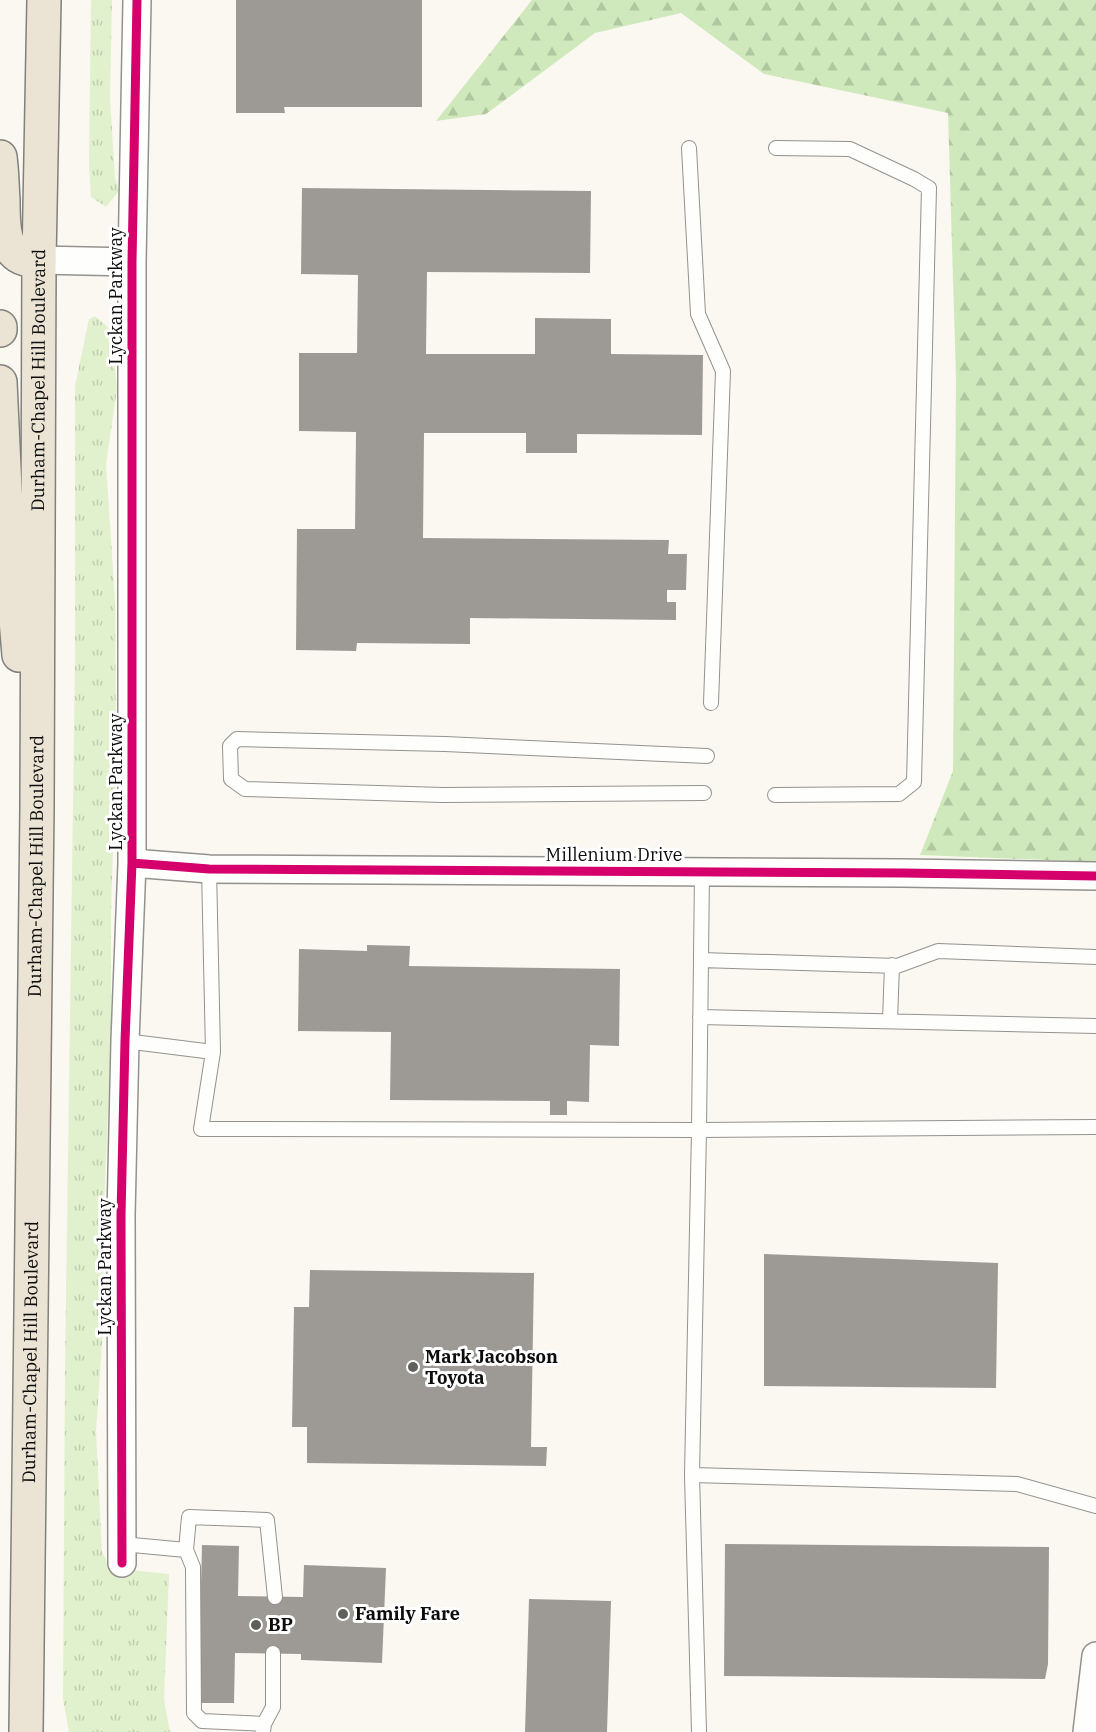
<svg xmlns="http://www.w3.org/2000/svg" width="1096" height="1732" font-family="'IBM Plex Serif',serif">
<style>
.grass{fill:url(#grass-tufts)}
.forest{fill:url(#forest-firs)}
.building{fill:#9d9a96}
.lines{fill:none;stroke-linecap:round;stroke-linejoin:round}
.service-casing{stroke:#93928f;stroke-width:16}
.minor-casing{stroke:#93928f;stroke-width:30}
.trunk-casing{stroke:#80807c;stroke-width:36}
.service{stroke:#fefefd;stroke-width:14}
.minor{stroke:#fefefd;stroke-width:27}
.trunk{stroke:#ebe4d4;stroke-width:33}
.cycleway-casing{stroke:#fff;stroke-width:13}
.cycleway{stroke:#d6006c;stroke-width:9}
.poi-dot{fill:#5f5f5c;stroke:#fff;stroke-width:2}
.labels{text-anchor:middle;stroke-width:6;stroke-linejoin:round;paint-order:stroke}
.street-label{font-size:18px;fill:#0c0c0c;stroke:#fff}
.poi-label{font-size:18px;font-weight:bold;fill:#0c0c0c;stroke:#fff;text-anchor:start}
</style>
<defs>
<pattern id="grass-tufts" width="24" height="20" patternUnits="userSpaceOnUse" patternTransform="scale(1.5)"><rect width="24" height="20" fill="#e1f1ce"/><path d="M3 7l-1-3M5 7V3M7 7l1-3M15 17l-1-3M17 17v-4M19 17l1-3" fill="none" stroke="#c0cdb0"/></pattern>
<pattern id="forest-firs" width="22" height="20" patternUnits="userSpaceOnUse" patternTransform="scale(1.5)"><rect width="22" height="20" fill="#d0e9bc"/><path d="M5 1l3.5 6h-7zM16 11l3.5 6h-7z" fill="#b1c7a0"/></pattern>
</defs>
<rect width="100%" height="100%" fill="#faf8f0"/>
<path class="grass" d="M91,0H112L110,98L115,178L119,191L106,207L91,197L89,162Z
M95,316L111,330L117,389L106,464L115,601L116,750L111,913V1037L104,1206L103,1330L96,1431L102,1552L110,1568L169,1574L164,1700L170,1732H69L63,1699L65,1370L75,662V386L89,319Z"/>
<path class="forest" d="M532,0H1096V862L920,855L953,771L956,378L948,113L764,74L681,13L595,33L486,114L436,121Z"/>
<path class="building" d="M236,0H422V107H284L285,113H236Z
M302,188L591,191L590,273L427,272L426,354H535V318L611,319V354L703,355L702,435L577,434V453H526V433H424L423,538L669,540L668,554H687L686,590H667V602H676V620L470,618V644L357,643L356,651L296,650L297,529H355L356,432L299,431V353H357L358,275L301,274Z
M367,945L410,946L409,966L620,969L619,1046L590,1045L589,1102L567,1101V1115H550V1101L390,1100L391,1032L298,1031L299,949L367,951Z
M764,1254L998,1263L996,1388L764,1386Z
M310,1270L534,1273L531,1447H547L546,1466L307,1463V1427H292L294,1307H309Z
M725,1544L1049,1547L1048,1664L1045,1679L724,1676Z
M202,1545L239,1546L238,1596L303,1597L304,1565L386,1568L382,1663L301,1660V1654L235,1653L234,1703H198Z
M529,1599L611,1601L607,1732H525Z"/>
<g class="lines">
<defs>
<path id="service" d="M689,148L698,314L723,371L711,703
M704,793L443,795L245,789L231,779L230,746L237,739L445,744L707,756
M775,795L899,794L914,782L929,188L914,179L850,149L776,148
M209,869L213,1052L201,1129L699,1130L692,1475L699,1732
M702,872L699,1130L1096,1127
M701,960L897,966L938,951L1096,957
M700,1017L1096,1026
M890,1021L892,965
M125,1041L213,1052
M692,1475L1017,1484L1096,1506
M122,1544L186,1550L193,1567L194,1713L202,1721L264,1724
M186,1550L189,1517L267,1520L275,1597
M263,1732L264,1724L273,1707V1653"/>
<path id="minor" d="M39,260L132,262
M132,863L209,869L903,873L1096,876
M122,1563L121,1215L125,1041L132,863V262L137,0
M1087,1732L1096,1656"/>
<g id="trunk">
<path d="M0,157C2,171 2,186 3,200C3,226 2,263 39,260"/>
<path d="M0,327V330"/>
<path d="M0,382L5,489L19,655"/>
<path id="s1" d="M26,1732L37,808L39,260L44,0"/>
</g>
</defs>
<use href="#service" class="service-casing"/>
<use href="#minor" class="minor-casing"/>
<use href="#trunk" class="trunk-casing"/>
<use href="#service" class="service"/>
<use href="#minor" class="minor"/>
<use href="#trunk" class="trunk"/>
<defs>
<path id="cycleway" d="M132,863L209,869L903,873L1096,876
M122,1563L121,1215L125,1041L132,863V262L137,0"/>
</defs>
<use href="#cycleway" class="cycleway-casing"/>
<use href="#cycleway" class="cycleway"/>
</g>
<g class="poi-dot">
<circle cx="413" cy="1367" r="6"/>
<circle cx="343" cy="1614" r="6"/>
<circle cx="256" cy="1625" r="6"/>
</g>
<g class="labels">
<g class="street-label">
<text transform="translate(116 296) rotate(-90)" y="6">Lyckan Parkway</text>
<text dy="6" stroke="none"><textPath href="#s1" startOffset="1352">Durham-Chapel Hill Boulevard</textPath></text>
<text transform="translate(116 782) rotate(-90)" y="6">Lyckan Parkway</text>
<text x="614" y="861">Millenium Drive</text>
<text dy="6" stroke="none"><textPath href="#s1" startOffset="866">Durham-Chapel Hill Boulevard</textPath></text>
<text transform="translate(105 1267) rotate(-90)" y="6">Lyckan Parkway</text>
<text dy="6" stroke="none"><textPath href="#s1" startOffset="380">Durham-Chapel Hill Boulevard</textPath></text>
</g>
<g class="poi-label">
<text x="425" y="1363">Mark Jacobson<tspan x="425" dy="21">Toyota</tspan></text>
<text x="355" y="1620">Family Fare</text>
<text x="268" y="1631">BP</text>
</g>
</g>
</svg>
